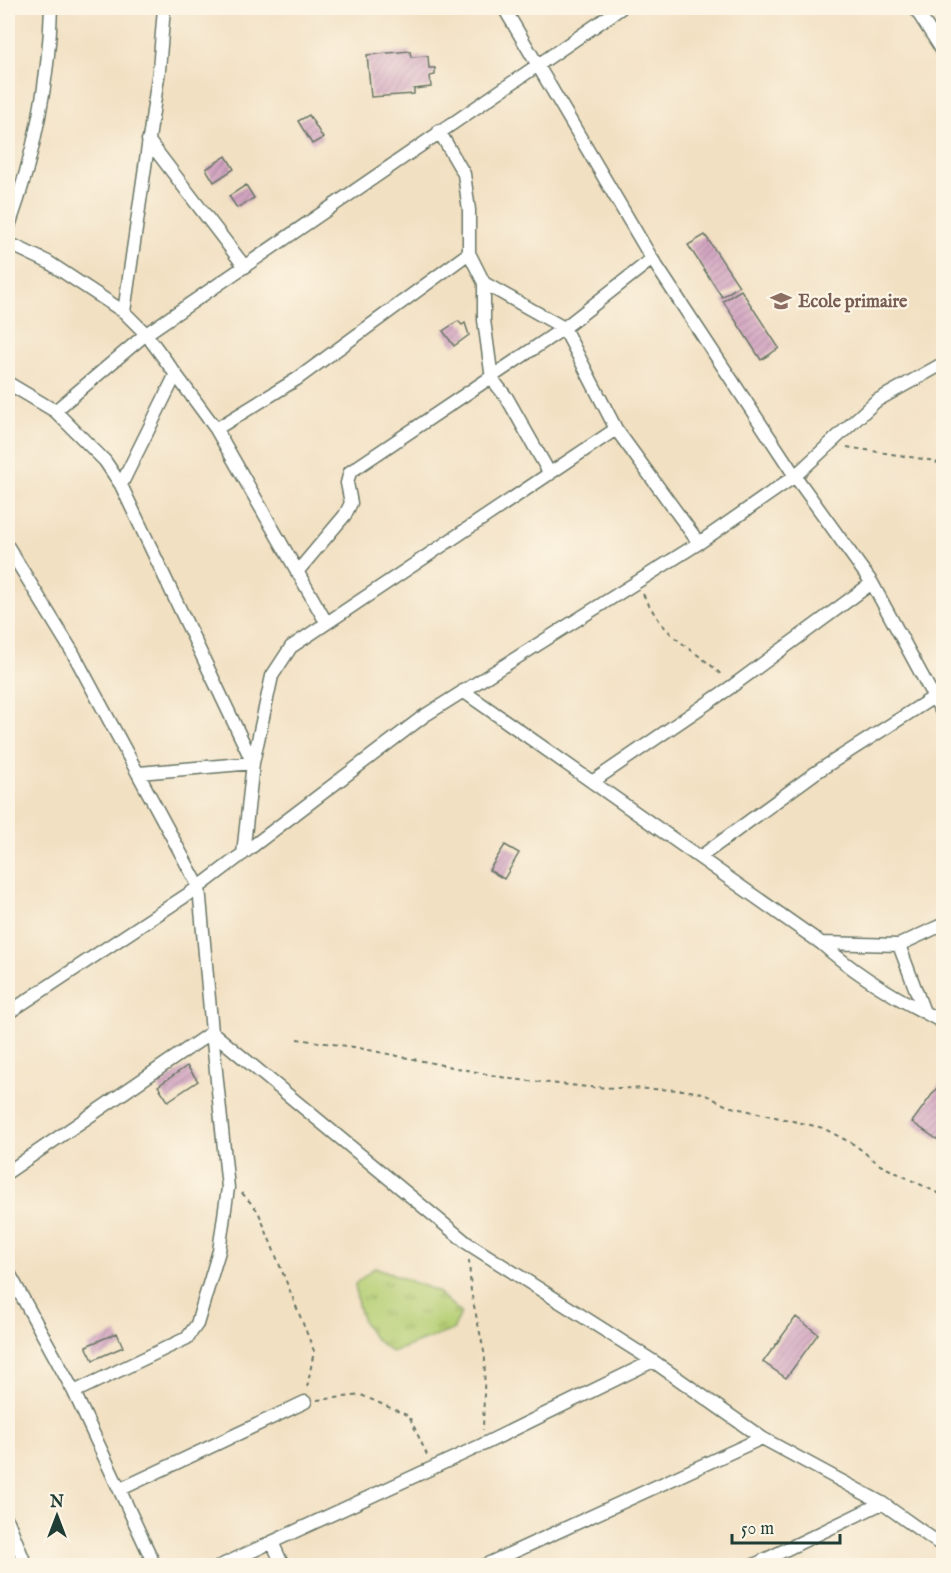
<svg xmlns="http://www.w3.org/2000/svg" width="951" height="1573" font-family="'IM FELL English',serif">
<style>
.grass{fill:url(#grass-tufts);stroke:#6a8654;stroke-width:1.5}
.building{fill:url(#building-hatch)}
.lines{fill:none;stroke-linecap:round;stroke-linejoin:round}
.street-casing{stroke:#697666;stroke-width:15}
.path{stroke:#697666;stroke-width:2;stroke-dasharray:4.5 4.5;stroke-linecap:butt}
.street{stroke:#fff;stroke-width:12}
.labels{text-anchor:middle;stroke-width:4.5;stroke-linejoin:round;paint-order:stroke}
.education-label{font-size:18px;font-weight:bold;fill:#785e54;stroke:#fcf5e5;text-anchor:start}
</style>
<defs>
<pattern id="grass-tufts" width="24" height="20" patternUnits="userSpaceOnUse" patternTransform="scale(1.5)"><rect width="24" height="20" fill="#b6cf74"/><path d="M3 7l-1-3M5 7V3M7 7l1-3M15 17l-1-3M17 17v-4M19 17l1-3" fill="none" stroke="#93a960"/></pattern>
<pattern id="building-hatch" width="6" height="6" patternUnits="userSpaceOnUse" patternTransform="scale(1.5)"><rect width="6" height="6" fill="#d1a2c0"/><path d="M-1 1l2-2M0 6l6-6M5 7l2-2" fill="none" stroke="#a9859d"/></pattern>
</defs>
<rect width="100%" height="100%" fill="#fcf5e5"/>
<filter id="ink" filterUnits="userSpaceOnUse"><feTurbulence type="fractalNoise" baseFrequency=".0167" numOctaves="2"/><feDisplacementMap in="SourceGraphic" scale="12" xChannelSelector="R" yChannelSelector="G"/><feConvolveMatrix kernelMatrix="1 2 1 2 8 2 1 2 1" color-interpolation-filters="sRGB"/></filter>
<filter id="wash" filterUnits="userSpaceOnUse"><feTurbulence type="fractalNoise" baseFrequency=".008" numOctaves="4" result="noise"/><feDisplacementMap in="SourceGraphic" scale="24" xChannelSelector="R" yChannelSelector="G"/><feGaussianBlur stdDeviation="1.35" result="paint"/><feColorMatrix in="noise" values="0 0 0 0 0 0 0 0 0 0 0 0 0 0 0 0 0 1.4 0 .05"/><feComposite in="paint" operator="in"/></filter>
<g filter="url(#wash)">
<rect width="100%" height="100%" fill="#f2e0c2"/>
<path class="grass" d="M375,1267L436,1291L461,1313L453,1330L392,1352C364,1335 358,1315 355,1284Z"/>
<g id="blocks">
<path class="building" d="M410,51L411,57L428,56L429,68H435V75L430,76L431,87L414,89V94L371,97L367,55Z
M309,115L323,138L312,144L298,121Z
M226,156L234,169L214,182L206,169Z
M246,185L254,198L237,208L229,196Z
M705,235L739,286L722,297L688,245Z
M741,290L779,348L761,360L723,301Z
M458,321L462,325L465,323L469,335L454,346L443,331Z
M505,845L519,853L504,879L489,870Z
M187,1066L198,1081L168,1101L158,1086Z
M944,1078V1131L938,1140L912,1122Z
M796,1317L818,1334L786,1378L763,1362Z
M117,1333L123,1347L93,1360L86,1346Z"/>
</g>
</g>
<g filter="url(#ink)">
<use href="#blocks" fill-opacity="0" stroke="#697666" stroke-width="1.5"/>
<g class="lines">
<defs>
<path id="street" d="M504,8L652,259L795,476L872,583L944,716
M915,8L944,53
M439,131L464,174L469,210V253L484,283L564,328L616,429L699,543
M148,140L245,267
M8,229C33,159 49,82 51,8
M8,243L48,262L124,312L146,334L216,429L326,622
M484,283V320L492,379L507,398L550,474
M124,312L159,70L164,8
M8,383L55,411L105,461L121,485L253,763L243,854
M55,411L146,334L621,8
M216,429L297,379L469,253
M121,485L176,374
M8,547L73,653L199,887L212,1032L467,1243L653,1361L762,1438L882,1503L944,1547
M297,572L345,515L351,503L347,483L350,472L564,328L652,259
M463,691L821,943L899,945L924,1012L944,1023
M139,773L253,763L272,676L291,647L616,429
M592,782L731,687L872,583
M700,857L815,773L934,697
M821,943C852,971 887,993 924,1012
M899,945L944,924
M8,1013L199,887L424,716L699,543L795,476L876,401L944,363
M8,1172L212,1032L228,1188L219,1251L197,1324L187,1338L74,1392
M8,1271L74,1392L155,1566
M121,1489L305,1402
M8,1521L26,1566
M272,1542L283,1566
M220,1566L482,1445L653,1361
M483,1566L762,1438
M752,1566L882,1503"/>
</defs>
<use href="#street" class="street-casing"/>
<path class="path" d="M847,447L929,460L944,465
M643,594C652,611 662,627 677,639C693,653 709,661 723,677
M297,1039L354,1047L511,1079L588,1087L683,1090L702,1093L727,1106L823,1128L855,1145L880,1165L944,1196
M242,1193L258,1211L314,1351L307,1388
M469,1260L471,1292L485,1356L483,1430
M317,1400L361,1395L409,1416L428,1457"/>
<use href="#street" class="street"/>
</g>
</g>
<defs>
<symbol id="school-bare" viewBox="-9 -9 18 18"><path d="M0-5L7-2L0 1L-7-2ZM-4 1L0 2.5L4 1V4Q0 6-4 4Z" fill="#8d6e63" stroke="#fcf5e5" stroke-width="2.5" paint-order="stroke"/></symbol>
</defs>
<g fill-rule="evenodd">
<use href="#school-bare" x="766" y="286" width="30" height="30"/>
</g>
<g class="labels">
<g class="education-label">
<text x="798" y="307">Ecole primaire</text>
</g>
</g>
<rect width="951" height="1573" fill="none" stroke="#fcf5e5" stroke-width="30"/>
<g transform="translate(57 1516)" stroke="#fcf5e5" stroke-width="4.5" paint-order="stroke">
<path d="M0-4.5L10 22L0 15L-10 22Z" fill="#1f3d34"/>
<text y="-9" font-size="16" font-weight="bold" text-anchor="middle" fill="#1f3d34">N</text>
</g>
<path d="M732 1534v9h108v-9" fill="none" stroke="#1f3d34" stroke-width="3"/>
<text x="741" y="1534" font-size="18" fill="#1f3d34" stroke="#fcf5e5" stroke-width="4.5" paint-order="stroke">50 m</text>
</svg>
